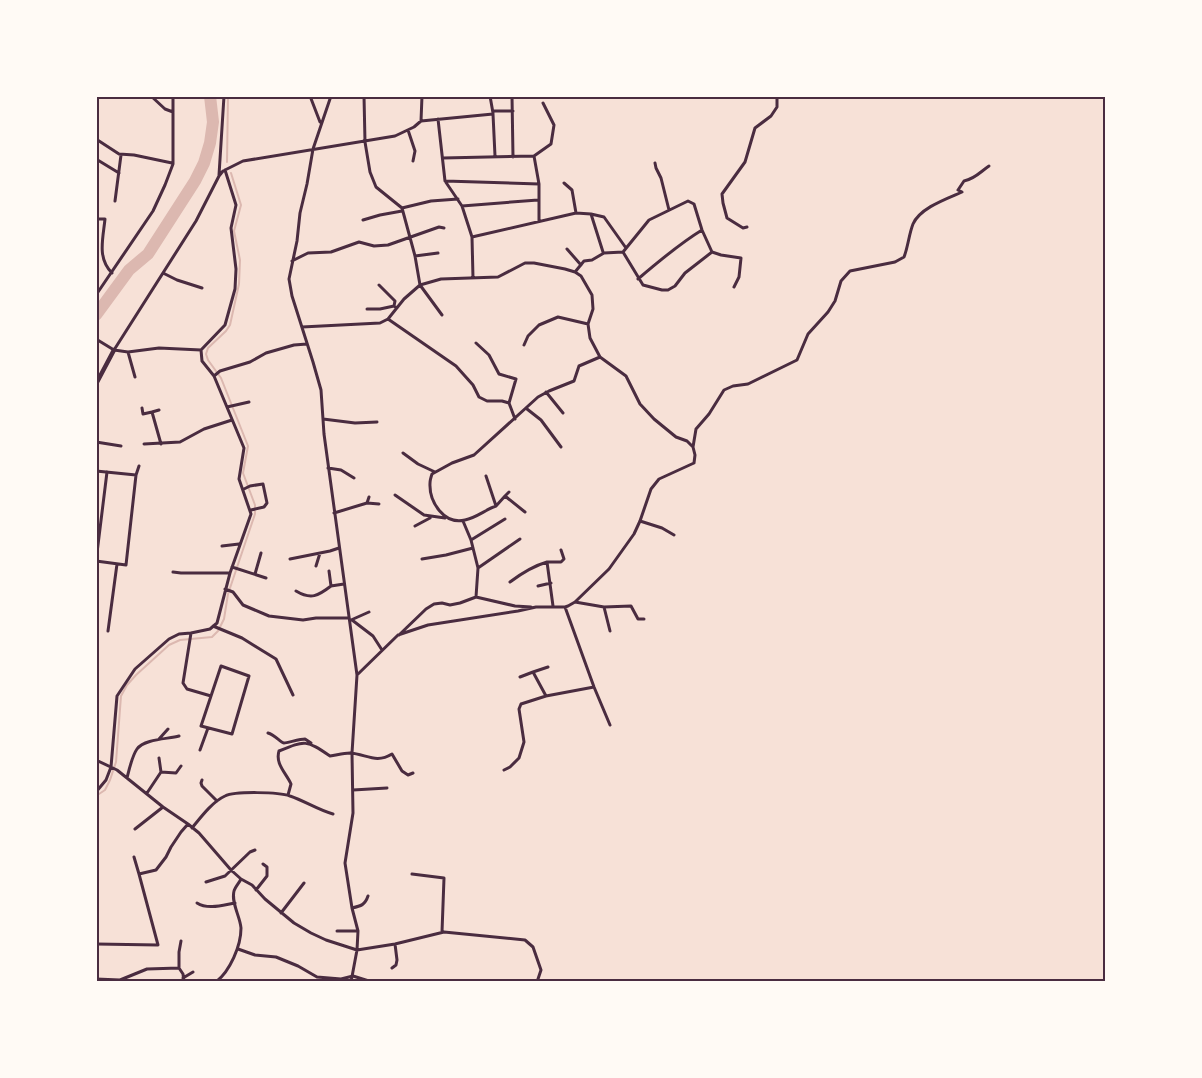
<svg xmlns="http://www.w3.org/2000/svg" width="1202" height="1078" font-family="'Zilla Slab',serif">
<style>
.lines{fill:none;stroke-linecap:round;stroke-linejoin:round}
.stream{stroke:#dcb8b0;stroke-width:2}
.river{stroke:#dcb8b0;stroke-width:12}
.minor{stroke:#4a2c40;stroke-width:3}
.tertiary{stroke:#4a2c40;stroke-width:4.5}
.neatline{fill:none;stroke:#4a2c40;stroke-width:2}
</style>
<rect width="100%" height="100%" fill="#f7e1d7"/>
<g class="lines">
<path class="stream" d="M227,162L228,96
M96,796L105,790L110,780L116,762L121,696L127,685L136,675L169,645L180,640L212,637L218,631L224,619L228,594L255,514V505L243,473L248,446L221,378L208,360L206,354L208,348L226,331L230,325L239,284L240,260L234,231L241,205L231,173"/>
<path class="river" d="M96,315L129,270L148,254L195,181L204,163L210,143L213,122L210,96"/>
<path class="minor" d="M151,96L165,109L173,112
M310,96L320,122
M331,96L313,149L307,184L300,213L297,241L289,279L292,296L313,362L321,390L324,434L357,675L352,753L353,813L345,863L352,908L358,931L357,950L351,982
M364,96L365,142L370,172L376,187L402,208L415,256L420,285L442,315
M417,96H428
M490,96L493,113
M512,96L513,157
M493,111H513
M438,119L445,181L462,206L472,237L473,278
M421,121L493,114L495,156
M408,130L415,151L413,161
M96,139L119,154L134,155L172,163
M534,156L551,144L554,125L543,103
M443,158L534,156L539,184V221
M96,159L119,173
M655,163L656,168L661,178L669,210
M219,175L224,96
M445,181L539,184
M564,183L572,190L576,213
M115,201L121,155
M462,206L538,200
M402,208L431,201L458,199
M591,214L603,252
M96,219H105C103,239 97,258 112,273
M363,220L380,215L402,211
M747,227L743,228L727,218L723,203L722,194L745,162L755,128L771,116L777,107V96
M472,237L576,213L591,214L604,217L626,248
M567,249L581,265
M712,252L721,255L741,258L739,277L734,287
M415,256L438,253
M292,261L308,253L331,252L359,242L374,246L388,245L439,227L444,228
M575,272L584,261L592,260L604,253L623,252L649,220L688,201L694,204L702,230L712,252L685,273L675,286L668,290H662L643,285L623,252
M163,273L177,280L202,288
M638,279C659,261 679,244 702,230
M379,285L395,301L394,306
M96,295L153,211L165,185L173,164V96
M367,309H380L394,306L397,308
M388,319L456,366L473,385L479,397L487,401H502L509,403L515,419
M302,327L380,323L388,319L404,299L420,285L441,279L498,277L525,263H534L565,269L575,272L581,276L592,295L593,309L588,324L590,338L600,357L626,376L640,404L654,419L676,437L687,441L693,447L695,455L694,463L659,479L651,489L640,521L634,534L609,569L575,602L568,606L565,607H536L518,611L428,625L398,635L357,675
M96,339L114,350L128,352L159,348L201,350L202,361L214,376L220,371L250,362L266,353L294,345L307,344
M476,343L489,355L499,374L516,379L509,403
M524,345L528,336L539,325L558,317L588,324
M114,350L196,221L219,176L223,171L243,161L395,136L414,127L421,121L422,96
M201,350L225,325L235,289L236,269L231,228L236,205L225,170
M128,352L135,377
M546,392L563,413
M227,407L249,402
M142,408L143,414L152,412L161,444
M527,409L541,420L561,447
M152,412L159,410
M323,419L355,423L377,422
M96,442L121,446
M144,444L180,442L204,429L232,420
M693,447L696,429L709,414L724,390L733,386L748,384L797,360L808,334L828,312L835,301L841,281L850,271L895,262L904,257C908,247 909,234 913,224C920,208 946,199 962,192L958,190L964,181C975,179 980,172 989,166
M403,453L418,464L435,472
M328,468L341,470L354,478
M96,471L136,475L126,565L96,561
M136,475L139,466
M486,476L496,506C485,510 476,518 465,520C444,525 429,502 430,483C430,480 431,477 432,474L452,463L474,455L538,397L549,391L574,381L579,366L600,357
M244,489L250,486L263,484L267,503L264,507L251,510
M395,495L424,515L445,518
M505,496L509,492
M367,503L369,497
M496,506L505,496L525,512
M334,513L367,503L379,504
M463,521L471,540L478,568L476,597
M640,521L662,528L674,535
M415,526L430,518
M471,540L505,519
M222,546L239,544
M290,559L330,551L339,548
M422,559L446,555L473,548
M96,561L107,472
M547,562H561L564,559L561,550
M316,566L320,553
M232,567L266,578
M478,568L520,539
M329,571L331,586L344,584
M173,572L181,573H230
M255,574L261,553
M510,582C522,573 533,566 547,562L553,606
M538,586L551,583
M225,589L233,592L243,605L269,616L303,620L316,618H348
M296,591C311,600 318,596 331,586
M575,602L604,607L631,606L638,619H644
M565,607L594,687L610,725
M604,607L610,631
M351,620L369,612
M352,620L373,636L382,650
M213,626L242,638L276,659L293,695
M108,631L117,564
M399,635L426,609L434,604L442,603L450,605L460,603L476,597L515,606L531,607
M520,677L533,672
M211,696L201,726L232,734L249,676L221,666L211,696L187,689L183,683L191,633L210,629L217,623L230,573L251,514L239,479L244,448L214,376
M546,696L533,672L548,667
M268,733C275,735 281,743 284,743C287,743 300,739 305,739L311,743
M159,739L168,729
M200,750L208,728
M159,758L161,772
M96,760L117,770L163,807L188,824L199,833L231,870L241,879L252,885L265,899L294,923L311,933L326,940L357,950L395,944L444,932L525,940L533,947L541,970L537,982
M504,770L510,767L519,758L524,742L519,709L521,704L546,696L594,687
M127,778C129,770 132,756 137,749C144,739 168,739 179,736
M202,780L201,783L202,786L217,801
M353,790L387,788
M96,792L106,780L111,767L117,696L135,669L169,639L179,634L191,633
M147,793L161,772L176,773L181,766
M288,795L291,784C286,773 275,764 279,751C306,740 306,740 330,756C337,755 343,753 350,753C366,754 376,764 392,754L402,771L408,775L413,773
M192,828C201,817 212,802 225,796C235,791 279,792 290,796C305,801 318,810 333,814
M135,829L163,807
M134,857L139,874
M412,874L444,878L442,932
M206,882L225,876L250,852L255,850
M256,890L267,876V867L263,864
M197,903C208,910 223,905 235,903
M352,908C361,906 365,905 368,896
M281,913L304,883
M337,931H358
M96,944L158,945L139,874L156,870L166,857L171,847L181,832L188,824
M238,949L255,955L276,957L298,966L317,977L341,979L353,976L372,982
M179,968V952L181,941
M392,968L396,965L397,960L395,944
M183,978L193,972
M96,979L120,980L147,969L179,968L183,974L184,982
M216,982C230,971 241,946 241,928C240,916 231,903 234,891C235,887 239,883 241,879"/>
<path class="tertiary" d="M96,384L114,350"/>
</g>
<rect width="1202" height="1078" fill="none" stroke="#fffaf5" stroke-width="195"/>
<rect x="98" y="98" width="1006" height="882" class="neatline"/>
</svg>
